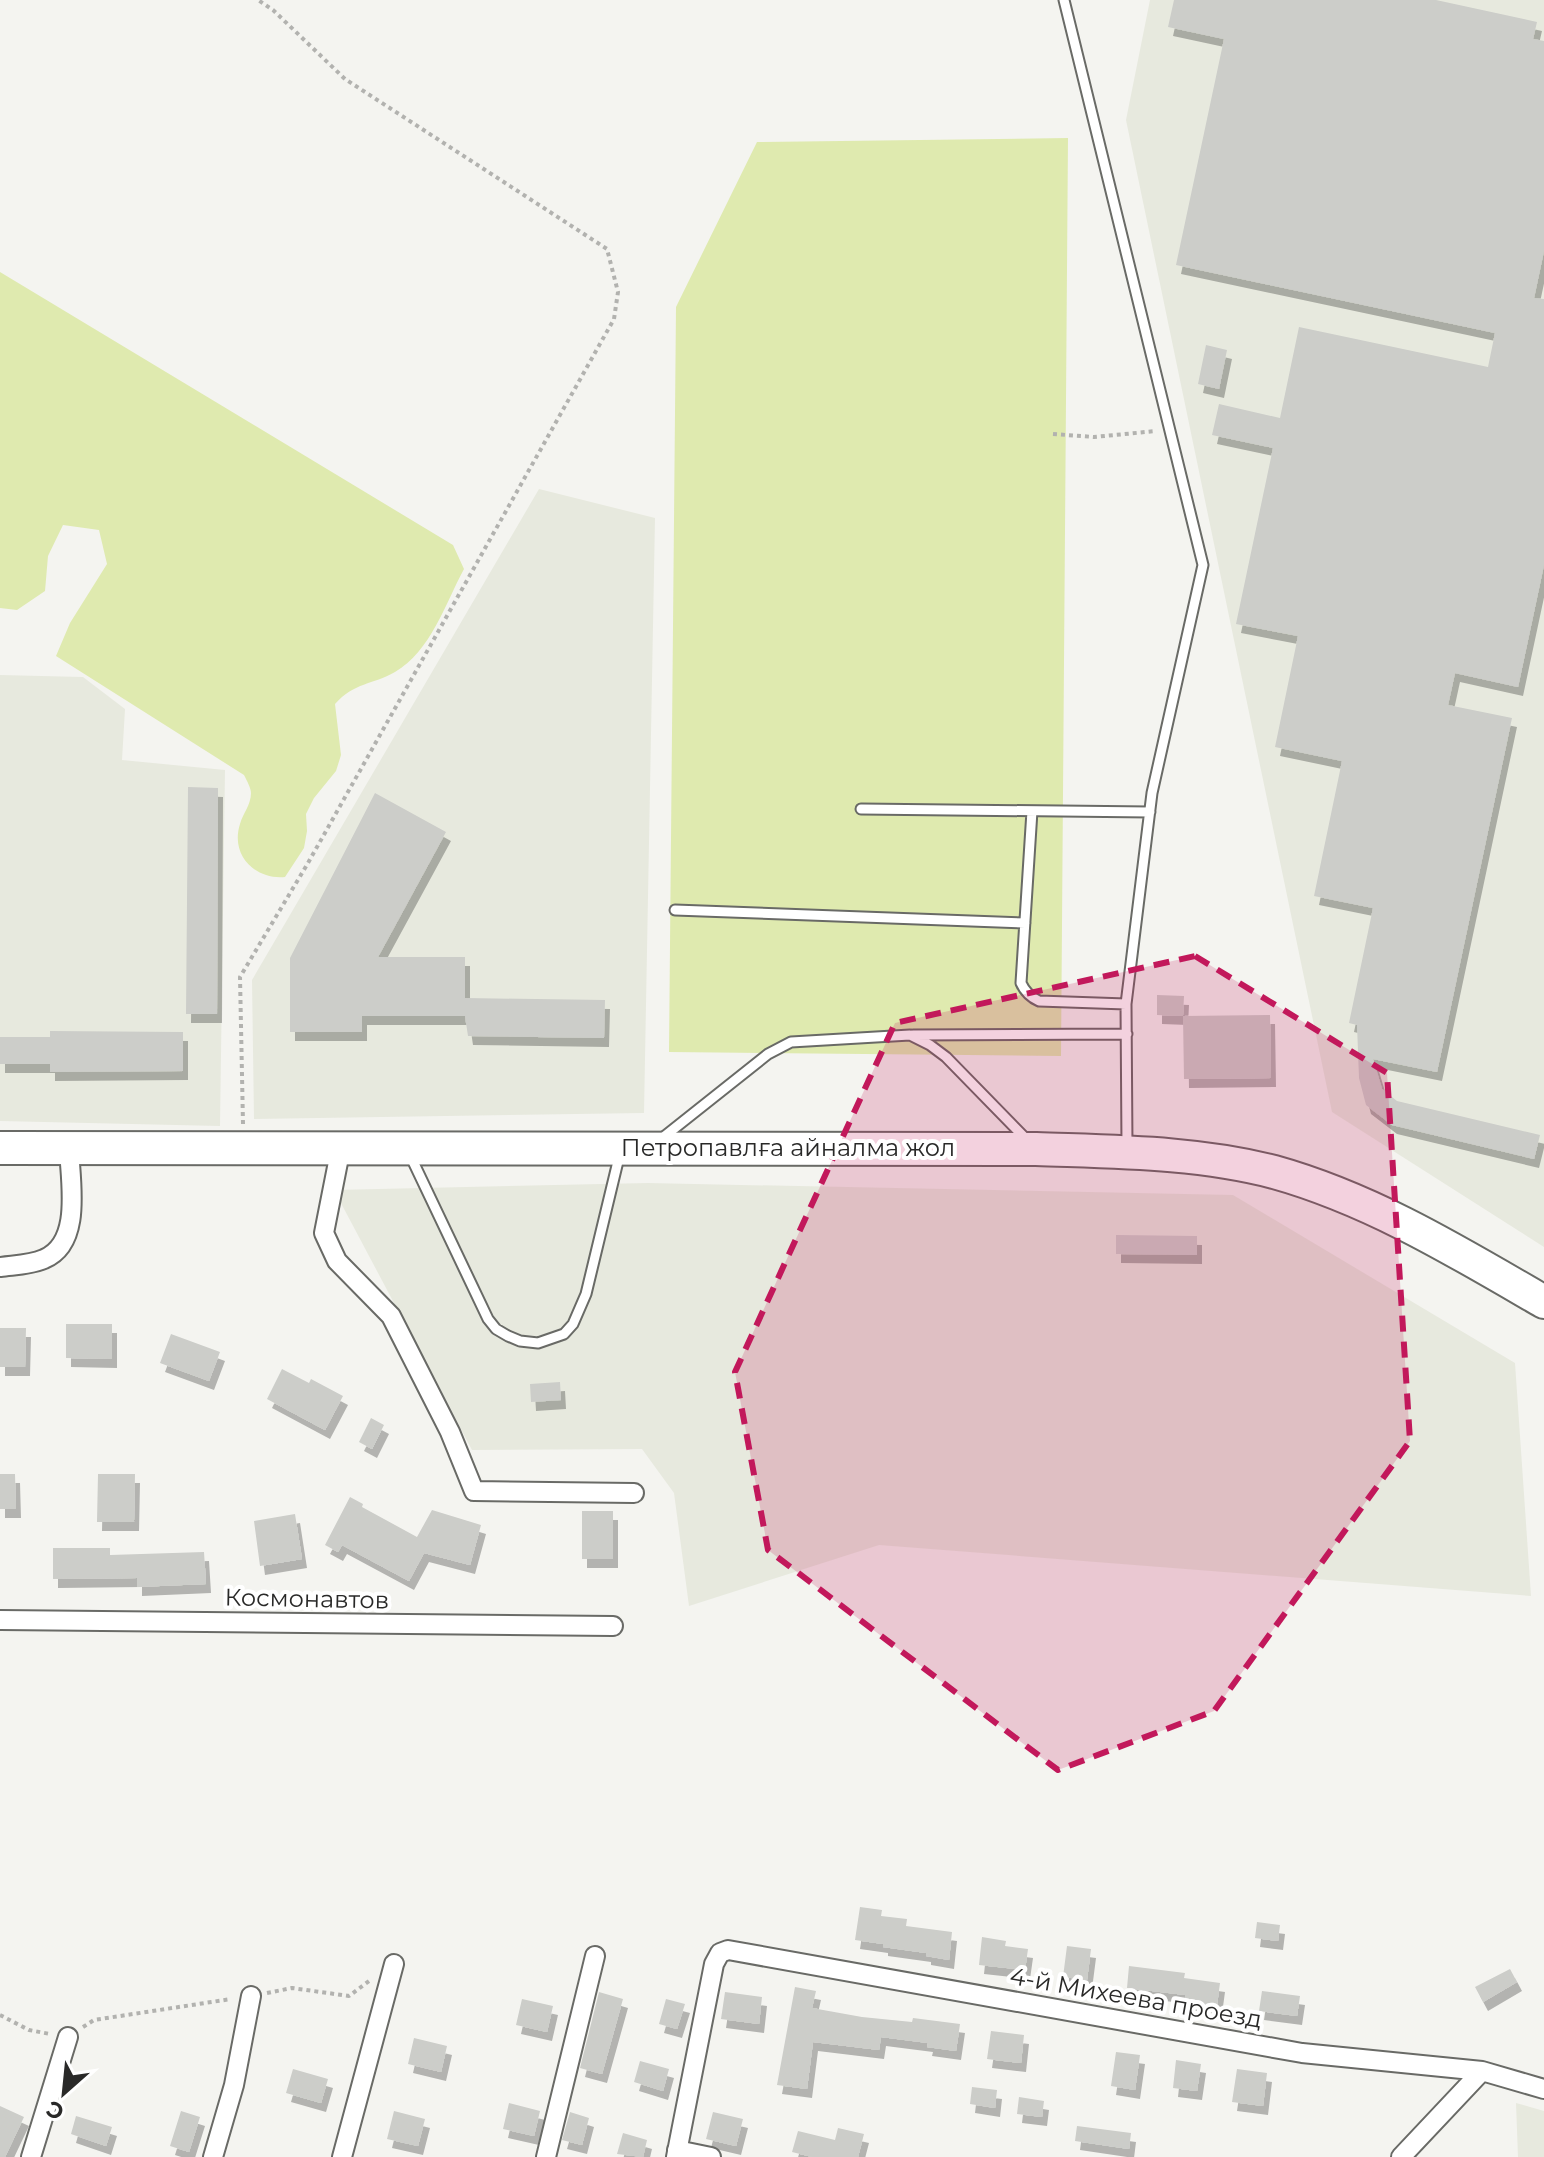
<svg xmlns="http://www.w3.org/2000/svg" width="1544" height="2157" font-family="Montserrat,sans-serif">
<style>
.built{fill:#e7e9de}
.green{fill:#dfeaaf}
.building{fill:#cccdc9;filter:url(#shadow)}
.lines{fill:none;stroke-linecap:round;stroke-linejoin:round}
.service-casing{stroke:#696a66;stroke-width:13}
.minor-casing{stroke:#696a66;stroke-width:22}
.trunk-casing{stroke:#696a66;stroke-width:36}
.path{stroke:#b2b2af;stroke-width:4;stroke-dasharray:4 4;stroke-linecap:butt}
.service{stroke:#fff;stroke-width:9}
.minor{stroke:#fff;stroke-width:18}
.trunk{stroke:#fff;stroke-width:32}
.marked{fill:#c2185b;fill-opacity:0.2;stroke:#c2185b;stroke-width:6;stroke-dasharray:16 10;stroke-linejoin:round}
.labels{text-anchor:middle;stroke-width:8;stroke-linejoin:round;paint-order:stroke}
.street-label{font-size:24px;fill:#292928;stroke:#fff}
</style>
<defs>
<filter id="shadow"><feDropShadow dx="5" dy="9" stdDeviation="0" flood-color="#0004"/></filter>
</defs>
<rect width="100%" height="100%" fill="#f4f4f0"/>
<path class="built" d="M1150,0H1544V1247L1332,1112L1126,120Z
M539,489L655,518L644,1113L254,1119L252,980Z
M0,675L83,677L125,709L122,760L225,770L220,1126L0,1121Z
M648,1183L1233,1195L1515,1363L1531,1596L879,1545L689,1606L674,1493L642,1449L472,1450L334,1190Z
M1516,2103L1544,2111V2157H1518Z"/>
<path class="green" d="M1068,138L1061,1056L669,1052L676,307L757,142Z
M0,272L453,545L464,569C445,604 431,651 395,672C372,685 355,682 335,704L341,755L336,771L314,798L306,814L307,831L304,848L285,877C255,880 230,855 240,824C243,813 251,805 251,793C251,788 247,781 244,775L56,656L70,623L107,564L99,530L63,525L48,556L45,591L17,610L0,608Z"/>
<path class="building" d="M1174,0H1436L1537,22L1533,39L1544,41V251L1534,298L1544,299V565L1518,687L1455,673L1448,705L1512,718L1437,1072L1373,1059L1382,1089L1397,1101L1540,1135L1534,1159L1392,1125L1366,1105L1359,1078L1357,1025L1349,1023L1373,908L1314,896L1342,761L1275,747L1298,636L1236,624L1273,448L1212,435L1219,404L1280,418L1299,327L1488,367L1495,333L1176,265L1224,39L1168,27Z
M1206,345L1227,350L1219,389L1198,384Z
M188,787L218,788L217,1014H186Z
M375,793L446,832L378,957H465V998L605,1000L604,1038L468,1036L465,1016H362V1032H290V958Z
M1157,995L1184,996L1183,1016L1157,1015Z
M1270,1015L1271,1078L1184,1079L1183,1016Z
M50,1031L183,1032V1071L50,1072V1064H0V1037H50Z
M1116,1235L1197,1236V1255L1116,1254Z
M66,1324H112V1359L66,1358Z
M0,1328H26L25,1367H0Z
M171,1334L220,1352L209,1381L160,1363Z
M282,1369L309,1383L311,1379L343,1396L325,1430L267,1399Z
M560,1382L561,1400L531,1402L530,1384Z
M371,1418L384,1425L372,1449L359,1442Z
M0,1474H15L16,1509H0Z
M98,1474H135L134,1522H97Z
M350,1497L363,1504L362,1507L417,1537L432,1510L481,1525L470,1565L424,1553L409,1581L342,1545L338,1552L325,1545Z
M582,1511H613V1559H582Z
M295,1514L302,1559L260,1566L254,1521Z
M53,1548H110V1555L204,1552L206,1584L137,1587V1578L53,1579Z
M860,1907L882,1910L881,1916L907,1919L906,1926L952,1932L949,1960L926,1956V1953L883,1947V1944L855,1940Z
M1257,1922L1280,1925L1278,1941L1255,1938Z
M982,1937L1006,1941L1005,1946L1028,1949L1025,1970L979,1965Z
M1067,1946L1091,1949L1087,1980L1063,1977Z
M1129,1966L1185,1973L1184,1978L1220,1983L1217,2005L1185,2001V1995L1127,1988Z
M1510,1969L1517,1982L1483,2002L1475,1987Z
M795,1987L816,1991L812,2008L862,2017L912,2022L913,2018L960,2024L956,2051L927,2047L928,2043L881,2037L879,2050L813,2042L807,2089L777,2085Z
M1262,1991L1300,1996L1297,2016L1259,2011Z
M599,1992L623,1999L602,2074L580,2068Z
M725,1992L762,1997L759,2024L721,2019Z
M522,1999L553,2006L547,2032L516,2025Z
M666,1999L685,2004L677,2029L659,2024Z
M991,2031L1024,2035L1021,2063L987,2059Z
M414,2038L447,2046L441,2072L408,2064Z
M1116,2052L1140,2055L1135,2090L1111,2086Z
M1176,2060L1201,2064L1197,2091L1173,2088Z
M640,2061L669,2069L663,2091L634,2082Z
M293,2069L328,2079L321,2103L286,2093Z
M1237,2069L1267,2073L1263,2106L1232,2102Z
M972,2087L997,2090L995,2108L970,2104Z
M1019,2097L1044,2101L1042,2117L1017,2114Z
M509,2103L540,2111L534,2136L503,2129Z
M0,2106L24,2117L5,2157H0Z
M181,2111L200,2117L189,2152L170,2146Z
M394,2111L425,2119L418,2146L387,2139Z
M570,2112L589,2118L582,2145L562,2140Z
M713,2112L743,2119L736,2146L706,2139Z
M76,2116L112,2127L106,2146L71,2134Z
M1077,2126L1131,2133L1129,2149L1075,2141Z
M838,2128L864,2134L858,2157H812L792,2152L798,2131L835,2140Z
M623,2133L647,2140L643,2157L617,2154Z"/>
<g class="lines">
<defs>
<path id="service" d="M1064,0L1203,565L1152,793L1126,1004L1127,1145
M861,809L1150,812
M1032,811L1021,983C1025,992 1030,997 1039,1001L1126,1004
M675,910L1025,923
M913,1035L1127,1034
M661,1139L768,1054L791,1042L910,1035L930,1045L946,1057L1028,1141
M409,1153L488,1319L496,1329L508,1336L520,1341L538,1343L564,1334L573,1324L586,1294L620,1153"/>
<path id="minor" d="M341,1147L324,1233L337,1261L391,1316L450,1432L474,1491L634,1493
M0,1267C14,1265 31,1265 44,1259C83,1243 70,1180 69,1148
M0,1620L613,1626
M677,2150L711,2157
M31,2157L68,2037
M213,2157L234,2085L251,1996
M342,2157L394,1964
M546,2157L595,1956
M676,2157L714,1964L720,1953L728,1950L1302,2053L1482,2071L1544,2089
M1401,2157L1482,2071"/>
<path id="trunk" d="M0,1148L1036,1149C1115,1152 1197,1152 1274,1172C1371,1199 1458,1252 1544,1302"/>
</defs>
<use href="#service" class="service-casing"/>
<use href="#minor" class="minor-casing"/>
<use href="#trunk" class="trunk-casing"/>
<path class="path" d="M1053,434L1094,437L1156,431
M243,1124L240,977L308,863L614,319L618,292L607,249L345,79L273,10L258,0
M267,1993L292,1988L349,1996L369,1981
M0,2015L29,2030L50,2034
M83,2027L94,2020L231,1999"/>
<use href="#service" class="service"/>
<use href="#minor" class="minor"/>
<use href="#trunk" class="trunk"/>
</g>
<path class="marked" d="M1195,956L1387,1073L1410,1441L1214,1711L1058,1770L768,1550L735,1372L895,1023Z"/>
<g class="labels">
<g class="street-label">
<text x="788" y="1156">Петропавлға айналма жол</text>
<text transform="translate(307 1599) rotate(1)" y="8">Космонавтов</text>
<text transform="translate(1136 1998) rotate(10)" y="8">4-й Михеева проезд</text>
</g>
</g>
<g transform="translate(64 2093) rotate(207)" stroke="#ffffff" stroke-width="6" paint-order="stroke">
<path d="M0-6L14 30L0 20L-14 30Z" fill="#292928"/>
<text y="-12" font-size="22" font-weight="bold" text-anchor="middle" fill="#292928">С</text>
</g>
</svg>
